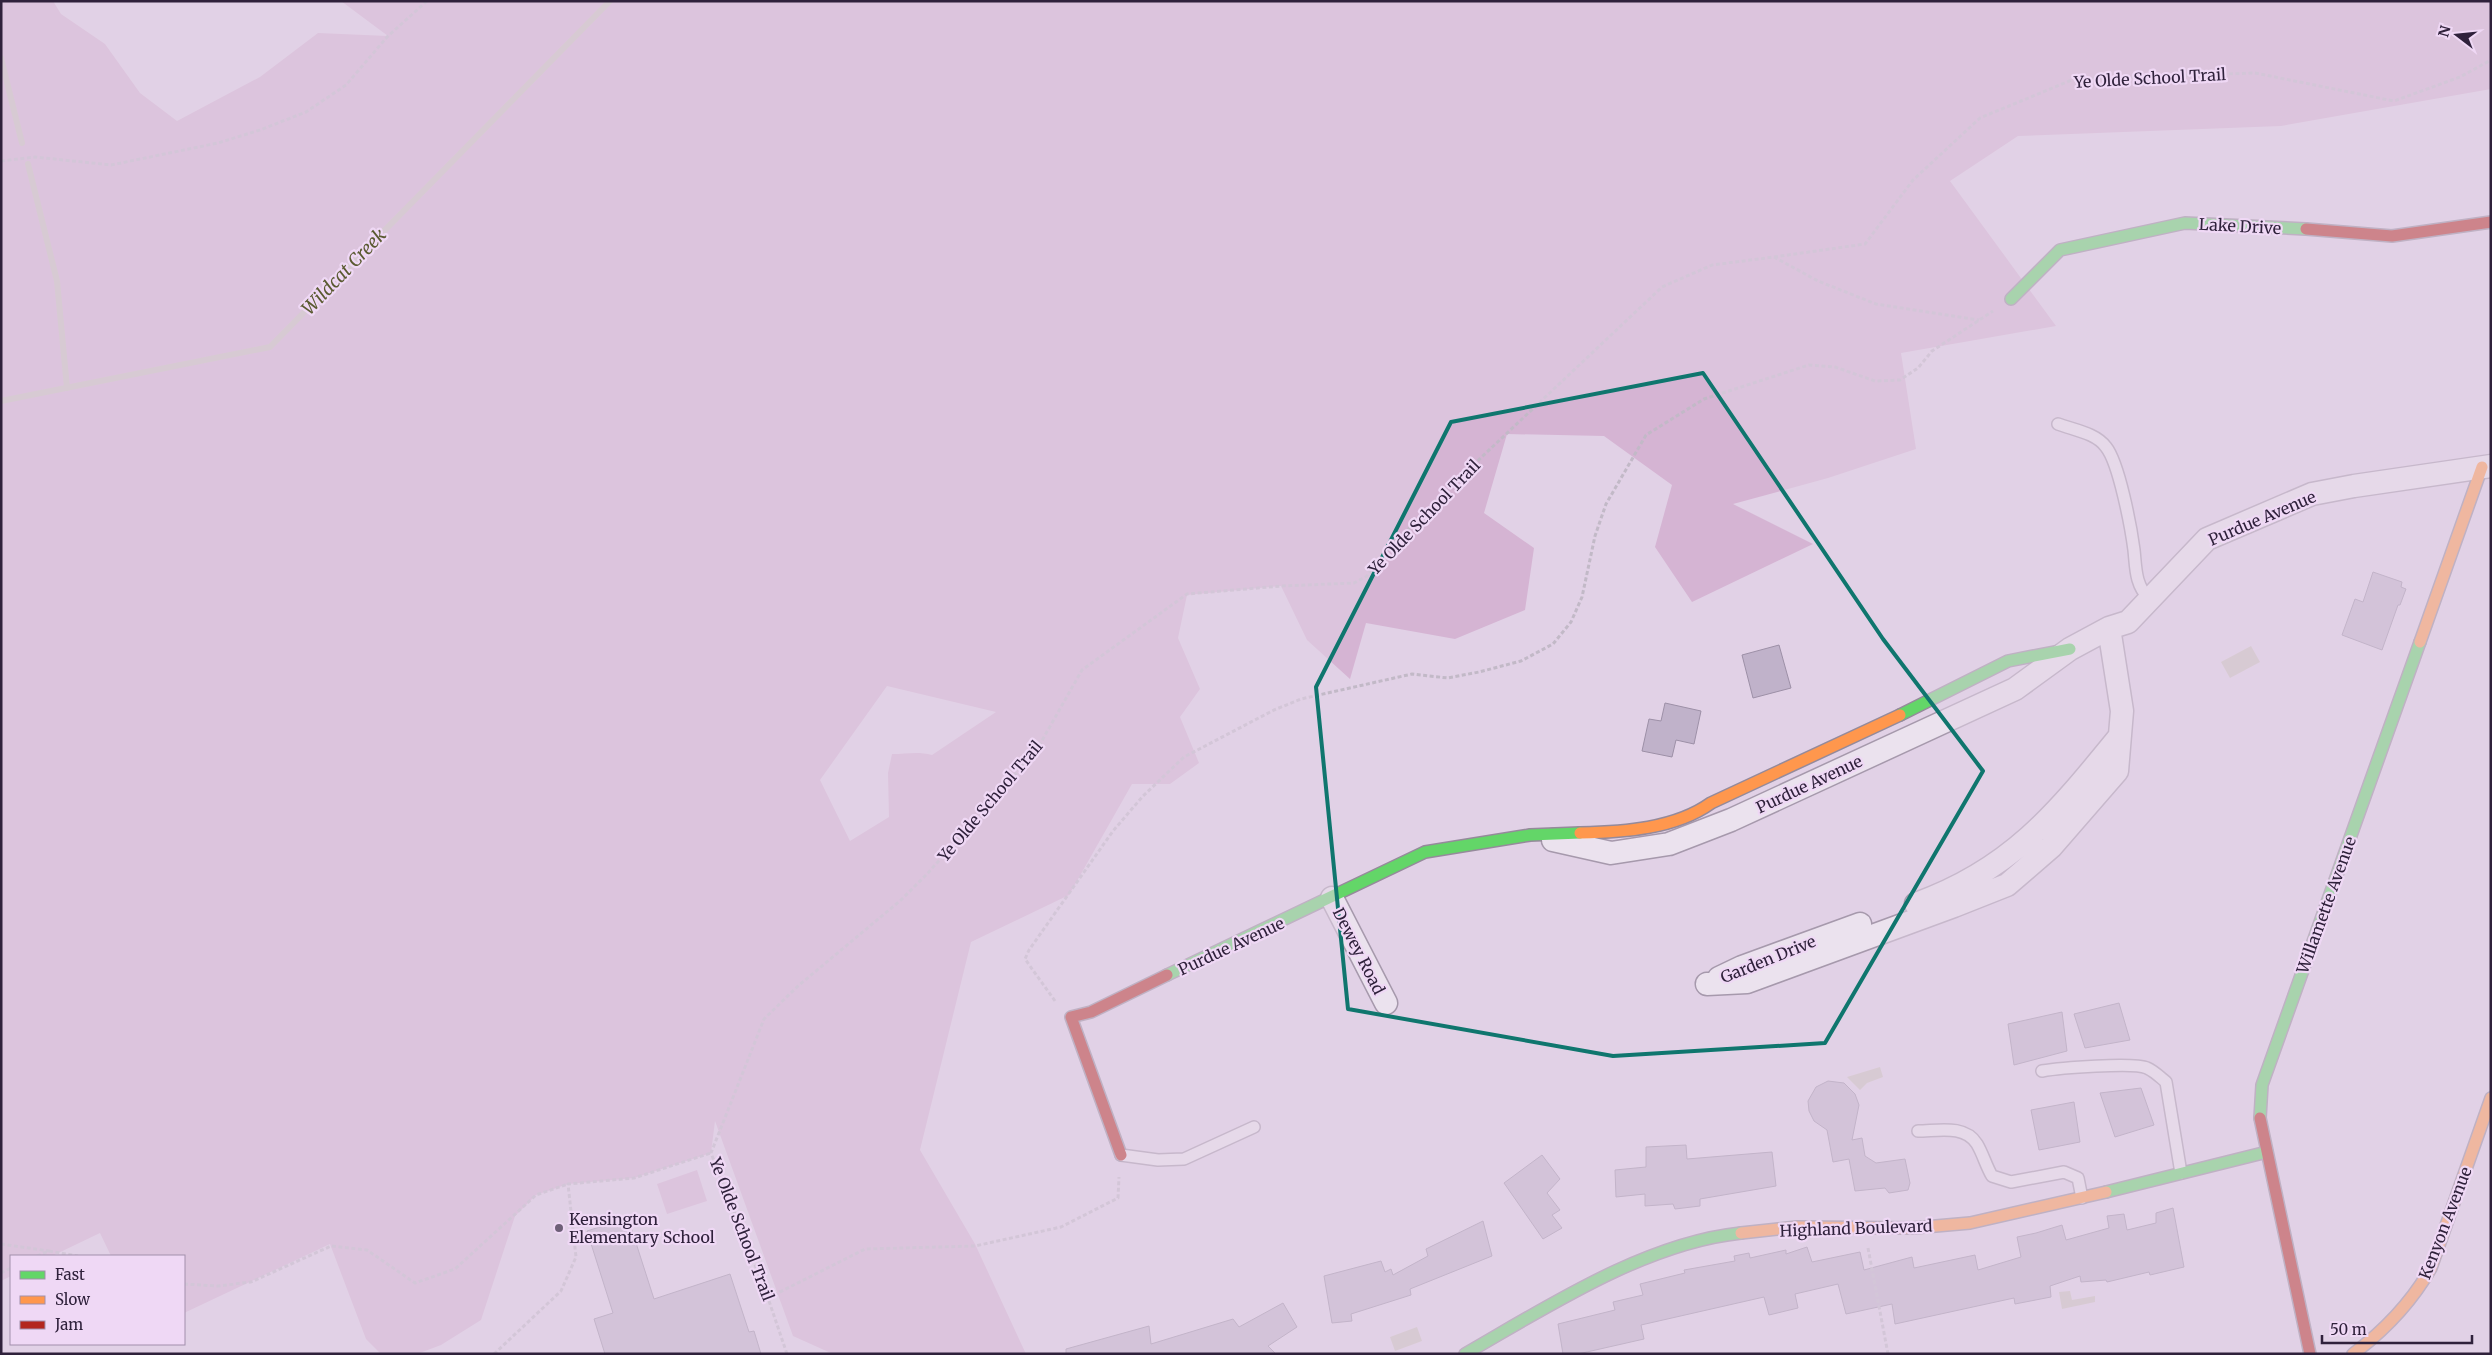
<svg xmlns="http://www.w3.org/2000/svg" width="2492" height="1355" font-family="Merriweather,serif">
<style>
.green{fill:#d5b4d3;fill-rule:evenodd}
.water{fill:#cbc2bc}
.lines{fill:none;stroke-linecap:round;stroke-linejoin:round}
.stream{stroke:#cbc2bc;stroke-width:6}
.building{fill:#c0b2ca;stroke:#9d90a7}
.lane-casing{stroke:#a699ac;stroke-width:14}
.street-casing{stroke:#a699ac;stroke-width:25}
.fast-casing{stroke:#958a9b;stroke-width:14}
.slow-casing{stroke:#958a9b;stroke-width:14}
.jam-casing{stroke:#958a9b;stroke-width:14}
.path{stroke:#c2b9c7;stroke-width:3;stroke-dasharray:4 2.5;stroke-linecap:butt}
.lane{stroke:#ebe2ee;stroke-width:11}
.street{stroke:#ebe2ee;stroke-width:22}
.fast{stroke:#63d668;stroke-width:11}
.slow{stroke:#ff974d;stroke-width:11}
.jam{stroke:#b3261e;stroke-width:11}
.marked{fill:none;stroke:#0f766e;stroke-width:4;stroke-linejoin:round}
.poi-dot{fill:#6d5f77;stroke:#efd8f5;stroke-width:2}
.labels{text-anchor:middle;stroke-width:4.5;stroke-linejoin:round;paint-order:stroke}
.street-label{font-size:16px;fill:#2f213b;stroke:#efd8f5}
.poi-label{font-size:16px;fill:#2f213b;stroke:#efd8f5;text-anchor:start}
.water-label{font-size:18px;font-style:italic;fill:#5a5a31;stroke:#efd8f5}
</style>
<rect width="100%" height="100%" fill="#e1d1e6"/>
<path class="green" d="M1,1H53L61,14L105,44L140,93L177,121L260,77L318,33L388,36L341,1H2491V89L2281,126L2018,136L1950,181L2056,326L1901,353L1916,449L1828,478L1733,504L1813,544L1692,602L1655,547L1672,485L1604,436L1507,434L1484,513L1534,548L1525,610L1455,639L1366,623L1350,679L1307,640L1281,586L1187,595L1178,638L1200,689L1180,717L1199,763L1170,784H1132L1069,895L971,942L920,1150L975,1244L1026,1354H833L793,1336L715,1121L711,1153L634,1178L568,1184L536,1195L515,1216L481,1320L441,1345L417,1354H381L366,1339L330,1244L184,1313V1256H111L100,1233L52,1256H11V1276L1,1281ZM887,686L996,712L932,755C918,751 906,754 892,754L888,773L889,817L850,841L820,780Z
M697,1170L707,1201L667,1214L657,1184Z"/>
<path class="water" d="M2251,646L2260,662L2230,678L2221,662Z
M1880,1067L1883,1077L1867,1083L1860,1090L1847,1077Z
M2070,1291L2072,1300L2095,1296V1302L2062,1309L2059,1292Z
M1417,1327L1422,1341L1395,1351L1390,1337Z"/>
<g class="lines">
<path class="stream" d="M1,58L22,143
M28,164L57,281L67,388
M1,401L270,347L610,1"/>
</g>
<path class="building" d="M2373,572L2402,582L2401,587L2406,589L2400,605H2398L2382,650L2342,635L2355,599L2363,602Z
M1779,645L1791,688L1753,698L1742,655Z
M1665,703L1701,711L1694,744L1676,740L1672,757L1642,751L1649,719L1661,721Z
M2119,1003L2130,1040L2085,1048L2074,1014Z
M2062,1012L2067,1051L2014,1065L2008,1024Z
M1828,1081L1844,1083L1855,1094L1859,1105L1852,1140L1862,1138L1865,1156L1876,1163L1905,1159L1910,1183L1908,1190L1889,1193L1885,1188L1855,1191L1849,1159L1833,1162L1827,1130L1814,1121L1809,1111L1808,1101L1816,1087Z
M2141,1088L2154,1125L2115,1137L2100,1093Z
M2074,1102L2080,1142L2039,1150L2031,1110Z
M1686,1145L1687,1159L1772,1152L1776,1186L1700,1199V1206L1675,1209L1673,1204L1645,1206V1194L1616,1197L1615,1170L1646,1167V1147Z
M1542,1155L1560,1179L1547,1193L1560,1210L1552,1215L1562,1228L1543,1239L1504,1183Z
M2173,1208L2184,1267L2150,1275L2149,1272L2107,1282L2106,1280L2081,1282L2080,1276L2050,1286L2051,1297L2015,1304L2014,1298L1895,1324L1892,1304L1846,1314L1838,1284L1795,1294L1798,1308L1769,1315L1764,1297L1641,1325L1644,1339L1578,1354H1563L1558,1324L1615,1310L1613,1302L1643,1295L1640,1284L1685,1273L1684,1270L1735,1261L1734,1256L1749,1253L1750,1258L1786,1250V1254L1807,1247L1812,1262L1860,1252L1864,1270L1912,1257L1914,1268L1975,1255L1978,1270L2021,1257L2017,1237L2036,1233L2062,1225L2066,1240L2109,1228L2107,1216L2124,1214L2127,1230L2156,1223V1213Z
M628,1218L654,1299L730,1274L749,1332L754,1331L761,1354H605L594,1319L613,1313L587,1231Z
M1483,1221L1492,1256L1410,1289L1411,1295L1351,1314L1352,1321L1332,1323L1324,1276L1381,1261L1385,1272L1391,1269L1393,1275L1428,1256L1426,1249Z
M1283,1303L1297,1327L1268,1346L1276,1354H1066V1349L1149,1326L1151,1344L1233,1319L1239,1327Z"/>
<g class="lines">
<defs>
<path id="lane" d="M2058,424C2074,430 2096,433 2106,447C2119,463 2131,527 2134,550C2136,569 2135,584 2149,599
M2042,1071C2059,1068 2134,1062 2147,1068C2154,1071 2160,1077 2166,1082L2181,1173
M1918,1131C1937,1131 1965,1124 1977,1144C1983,1154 1986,1166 1992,1176L2011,1182L2064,1172L2078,1178L2082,1198
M1121,1155L1158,1160L1184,1159L1254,1127"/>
<path id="street" d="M1553,840L1611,853L1669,844L1731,820L2015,689L2070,649L2109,628L2128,622L2207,539L2312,494L2354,486L2491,466
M1332,898L1386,1003
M1916,904C2012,870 2058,812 2120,736
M1719,978L1742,967L1860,924
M1707,984L1747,982L1954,906L2007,885L2051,847L2117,771L2122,711L2109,628"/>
<path id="fast" d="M2011,299L2060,250L2185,223L2306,229
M1900,715L2008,661L2070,649
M1167,975L1425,852L1530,835L1580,833
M2260,1118L2262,1085L2420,642
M2106,1192L2267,1152
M1465,1354C1547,1307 1645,1243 1741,1233"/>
<path id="slow" d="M2420,642L2482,467
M1580,833C1623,832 1675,829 1711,803L1900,715
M1741,1233L1797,1227L1913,1228L1970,1223L2106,1192
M2353,1354C2385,1330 2411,1303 2431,1268L2491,1098"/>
<path id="jam" d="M2306,229L2392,236L2491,222
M2260,1118L2310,1354
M1121,1155L1071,1017L1091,1012L1167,975"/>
</defs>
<use href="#lane" class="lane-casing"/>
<use href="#street" class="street-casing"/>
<use href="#fast" class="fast-casing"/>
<use href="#slow" class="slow-casing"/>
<use href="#jam" class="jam-casing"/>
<path class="path" d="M1,161L35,157L111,165L218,143L260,130L306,112L346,85L388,36L427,1
M1774,257L1865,244L1913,180L1980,118L2074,79L2255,73L2394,101L2460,77L2491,60
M1055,1001L1025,959L1029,950L1113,831L1143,796L1184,757L1274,710L1301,699L1412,674L1448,678L1479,672L1521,661L1553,644L1571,622L1582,597L1595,536L1606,504L1646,435L1704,399L1809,365L1835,367L1875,381L1900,380L1918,368L1932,351L1993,311
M1,1244L49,1251
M1868,1248L1888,1354
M37,1256L49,1251L78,1256
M1,1273L11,1268
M184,1284L218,1286L251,1282L331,1246L367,1250L415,1283L455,1269L536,1195L568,1184
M768,1298L865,1249L975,1246L1061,1227L1118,1198L1119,1177
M494,1354L561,1291L576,1257L568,1184L634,1178L711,1153
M787,1354L768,1298L711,1153L764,1019L798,986L901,900L927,874L1000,793L1040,744L1082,670L1187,594L1281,586L1354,583L1367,576L1384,553L1469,469L1662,287L1712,265L1774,257L1818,281L1876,304L1979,320"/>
<use href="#lane" class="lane"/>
<use href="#street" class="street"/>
<use href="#fast" class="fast"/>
<use href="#slow" class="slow"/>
<use href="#jam" class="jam"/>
</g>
<path d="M0 0H2492V1355H0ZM1703,373L1883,639L1983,771L1825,1043L1613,1056L1348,1009L1316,687L1451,422Z" fill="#e1d1e6" fill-opacity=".55" fill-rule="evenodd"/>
<path class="marked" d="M1703,373L1883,639L1983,771L1825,1043L1613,1056L1348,1009L1316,687L1451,422Z"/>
<circle class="poi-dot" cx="559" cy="1228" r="5"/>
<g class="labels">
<g class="street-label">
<text transform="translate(2150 78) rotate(-3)" y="6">Ye Olde School Trail</text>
<text transform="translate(2240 226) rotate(3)" y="6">Lake Drive</text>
<text transform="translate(1424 517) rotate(-46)" y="6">Ye Olde School Trail</text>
<text transform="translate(2262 518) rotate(-23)" y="6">Purdue Avenue</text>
<text transform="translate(1809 784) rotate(-25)" y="6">Purdue Avenue</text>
<text transform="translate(990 801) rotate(-50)" y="6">Ye Olde School Trail</text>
<text transform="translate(2326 905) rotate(-70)" y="6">Willamette Avenue</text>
<text transform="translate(1231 946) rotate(-25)" y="6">Purdue Avenue</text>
<text transform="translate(1359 951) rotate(63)" y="6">Dewey Road</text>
<text transform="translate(1768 959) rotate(-22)" y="6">Garden Drive</text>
<text transform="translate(2445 1223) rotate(-69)" y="6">Kenyon Avenue</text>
<text transform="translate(1856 1228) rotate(-2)" y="6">Highland Boulevard</text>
<text transform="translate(742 1229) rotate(69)" y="6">Ye Olde School Trail</text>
</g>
<g class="poi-label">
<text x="569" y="1225">Kensington<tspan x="569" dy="18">Elementary School</tspan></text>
</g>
<g class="water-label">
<text transform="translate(344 272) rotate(-46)" y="6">Wildcat Creek</text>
</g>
</g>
<rect width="2492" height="1355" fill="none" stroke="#2f213b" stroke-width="5"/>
<rect x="10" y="1255" width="175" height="90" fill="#efd8f5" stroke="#a28fab"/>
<rect x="20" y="1271" width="25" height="8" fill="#63d668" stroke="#a28fab"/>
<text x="55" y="1280" font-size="15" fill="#2f213b">Fast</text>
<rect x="20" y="1296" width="25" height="8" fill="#ff974d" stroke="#a28fab"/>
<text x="55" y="1305" font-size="15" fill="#2f213b">Slow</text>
<rect x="20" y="1321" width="25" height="8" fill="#b3261e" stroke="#a28fab"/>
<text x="55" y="1330" font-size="15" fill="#2f213b">Jam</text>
<g transform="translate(2457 35) rotate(286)" stroke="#efd8f5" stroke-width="4" paint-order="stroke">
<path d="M0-4L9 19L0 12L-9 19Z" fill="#2f213b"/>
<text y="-8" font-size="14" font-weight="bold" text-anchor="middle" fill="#2f213b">N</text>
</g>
<path d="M2322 1335v8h150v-8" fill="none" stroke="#2f213b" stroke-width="2.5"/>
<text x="2330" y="1335" font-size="15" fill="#2f213b" stroke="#efd8f5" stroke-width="4" paint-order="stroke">50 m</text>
</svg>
